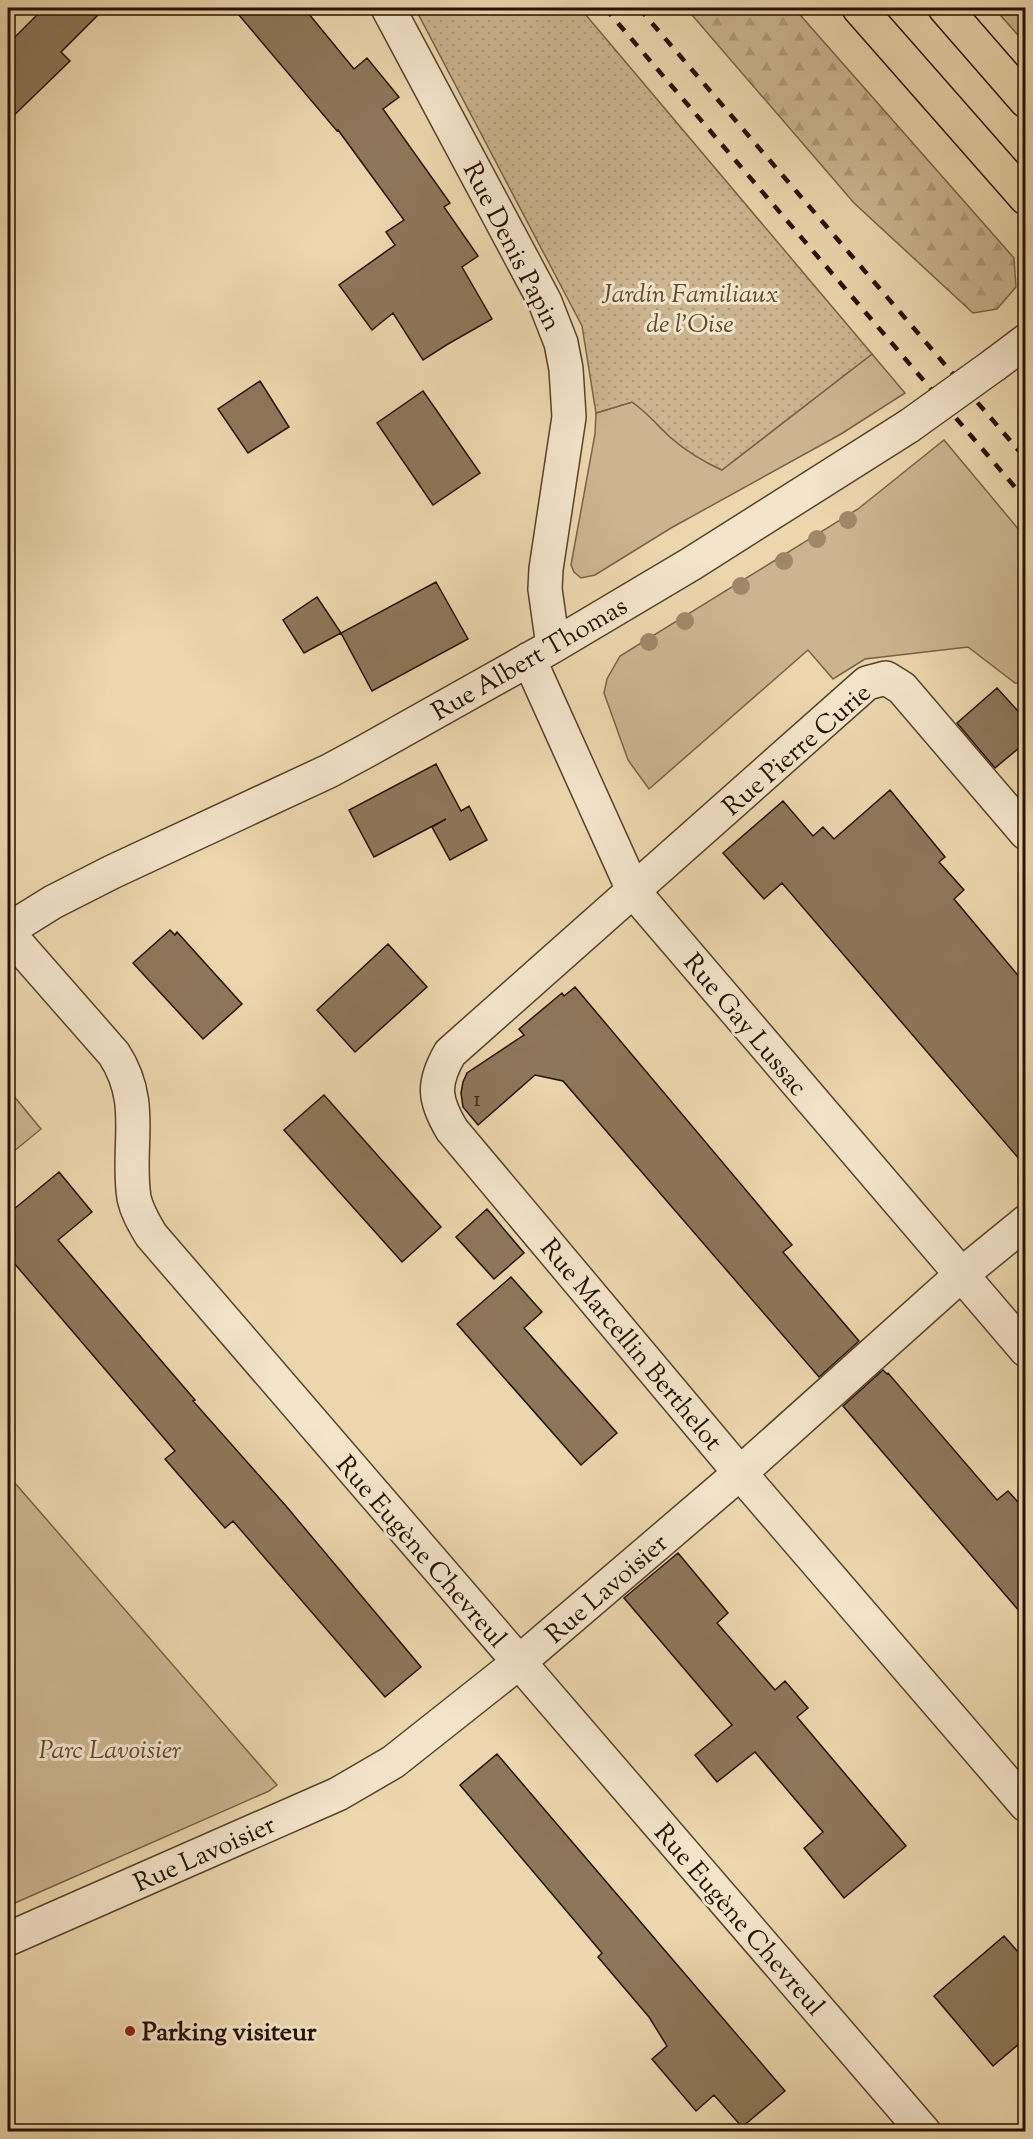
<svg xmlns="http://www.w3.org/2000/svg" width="1033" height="2139" font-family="'Sorts Mill Goudy',serif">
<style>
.green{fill:#cbb490;stroke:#796248;stroke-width:1.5}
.forest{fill:url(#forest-firs);stroke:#796248;stroke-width:1.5}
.garden{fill:url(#garden-dots);stroke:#796248;stroke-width:1.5}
.building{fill:#8d775a;stroke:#271000;stroke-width:1.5}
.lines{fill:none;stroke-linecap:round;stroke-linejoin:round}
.minor-casing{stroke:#58422b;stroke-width:36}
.highway-casing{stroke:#271000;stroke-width:36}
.minor{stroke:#f3e4ca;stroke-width:33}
.highway{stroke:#ecd6ad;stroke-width:33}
.rail{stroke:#271000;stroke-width:4.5;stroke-dasharray:10 10;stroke-linecap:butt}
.minor-bridge-casing{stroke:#58422b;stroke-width:36;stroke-linecap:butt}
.minor-bridge{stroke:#f3e4ca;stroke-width:33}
.tree{fill:#9f8869}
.poi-dot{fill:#8f2418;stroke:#f3e4ca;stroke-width:2}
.labels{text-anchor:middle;stroke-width:6;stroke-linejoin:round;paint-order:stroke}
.number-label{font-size:22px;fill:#402a16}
.street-label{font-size:26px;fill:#271000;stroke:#f3e4ca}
.park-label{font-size:26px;font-style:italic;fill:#604932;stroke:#f3e4ca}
.poi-label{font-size:26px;font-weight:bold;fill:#271000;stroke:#f3e4ca;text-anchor:start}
</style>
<defs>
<pattern id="forest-firs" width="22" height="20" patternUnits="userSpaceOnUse" patternTransform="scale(1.5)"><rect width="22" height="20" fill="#cbb490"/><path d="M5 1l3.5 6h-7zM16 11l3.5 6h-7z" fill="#ae9a7a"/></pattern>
<pattern id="garden-dots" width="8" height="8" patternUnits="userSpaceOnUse" patternTransform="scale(1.5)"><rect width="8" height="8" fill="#cbb490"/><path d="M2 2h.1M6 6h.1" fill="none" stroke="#ae9a7a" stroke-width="1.8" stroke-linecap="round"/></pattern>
</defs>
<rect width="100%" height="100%" fill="#ecd6ad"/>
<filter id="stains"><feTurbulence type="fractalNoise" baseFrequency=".00333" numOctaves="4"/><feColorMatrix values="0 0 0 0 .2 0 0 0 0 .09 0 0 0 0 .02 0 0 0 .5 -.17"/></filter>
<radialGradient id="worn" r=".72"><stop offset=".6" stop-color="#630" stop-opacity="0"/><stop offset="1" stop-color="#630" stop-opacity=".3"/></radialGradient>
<path class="green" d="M994,8H1025V43Z
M872,354L905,393L841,434L671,528L595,575L581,578L574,572L571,565L595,434L596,413L632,402C647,412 657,425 670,437C686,451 702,461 722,470Z
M944,440L1025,537V683H1015L968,647L865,659L833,679L808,650L649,789L628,760L604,693L607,679L620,656L858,509Z
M8,1089L41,1129L8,1156Z
M8,1475L277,1785L269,1791L8,1906Z"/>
<path class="forest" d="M686,8H794L1014,258L1016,287L997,309L973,313L854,203Z"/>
<path class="garden" d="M415,8H580L872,354L722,470C702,461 686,451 670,437C657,425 647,412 632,402L596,413L582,326Z"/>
<path class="building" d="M44,8H105L61,52L70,61L8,121V44Z
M233,8H304L354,69L367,58L399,97L383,109L450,203L444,207L478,256L462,267L492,319L448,344L423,360L393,313L372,330L339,285L395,245L386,232L404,220L338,130L337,131Z
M260,381L289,427L248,453L218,409Z
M423,391L480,473L433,505L377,423Z
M436,582L468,639L372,691L341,633Z
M317,597L341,633L304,653L283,620Z
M997,688L1026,720V742L995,768L957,723Z
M436,764L461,811L469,806L487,840L450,860L432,827L446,819L374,857L349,810Z
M890,790L945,857L939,862L964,890L954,899L1026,985V1167L782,883L764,899L723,853L783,801L813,836L823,827L834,839Z
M170,930L175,935L177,932L242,1004L203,1039L133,963Z
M388,944L427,987L355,1052L317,1010Z
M575,987L792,1245L783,1252L859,1341L819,1377L563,1081L535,1075L478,1125L463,1107L461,1093L463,1082L467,1073L524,1035L519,1029L562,993L564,996Z
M324,1095L441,1227L402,1262L284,1130Z
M59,1172L92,1212L58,1240L164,1364L195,1400L193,1401L286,1506L421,1667L385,1697L233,1521L225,1528L165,1459L175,1451L8,1256V1214Z
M487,1209L524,1253L494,1279L456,1237Z
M511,1277L542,1312L524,1328L617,1433L581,1465L457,1324Z
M883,1370L887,1374L888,1373L997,1500L1008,1491L1026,1511V1619L843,1406Z
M678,1553L728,1613L717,1623L775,1690L785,1681L808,1708L797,1717L906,1846L844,1898L804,1848L823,1832L755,1752L717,1782L695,1755L732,1725L624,1598Z
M497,1754L785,2091L742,2127L714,2095L696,2111L652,2059L667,2046L649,2017L598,1957L602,1953L460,1785Z
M1004,1936L1026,1961V2038L993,2066L934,1996Z"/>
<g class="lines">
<defs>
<path id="minor" d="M388,8L545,302L561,343L566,369L569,417L546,569L545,589L553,646
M994,365L1026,341
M529,659L634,892L1026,1350
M1026,833L902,688L886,678L867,683L450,1053C432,1084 434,1100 452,1130L740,1473L1026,1805
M8,930L53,902L112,872L329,771L366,751L553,646L691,564L909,426
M8,933L114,1054C146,1103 126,1145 134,1198C137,1212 144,1223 151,1235L924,2132
M8,1939L338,1794L393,1762L518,1663L740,1473L961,1275L1026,1222"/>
<path id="highway" d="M859,8L1026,198
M945,8L1026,101"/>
</defs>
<use href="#minor" class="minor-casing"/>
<use href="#highway" class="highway-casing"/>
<use href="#minor" class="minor"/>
<use href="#highway" class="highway"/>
<path class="rail" d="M605,8L1026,500
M639,8L1026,459"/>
<defs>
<path id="minor-bridge" d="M909,426L994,365"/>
</defs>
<use href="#minor-bridge" class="minor-bridge-casing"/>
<use href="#minor-bridge" class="minor-bridge"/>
</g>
<g class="tree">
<circle cx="848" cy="520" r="9"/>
<circle cx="817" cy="539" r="9"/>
<circle cx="784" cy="561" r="9"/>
<circle cx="741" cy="586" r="9"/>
<circle cx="685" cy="621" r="9"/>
<circle cx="649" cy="642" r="9"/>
</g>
<circle class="poi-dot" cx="130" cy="2031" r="6"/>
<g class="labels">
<g class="number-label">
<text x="477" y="1106">1</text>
</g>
<g class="street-label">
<text transform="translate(513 246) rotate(63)" y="9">Rue Denis Papin</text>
<text transform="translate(529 658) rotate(-30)" y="9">Rue Albert Thomas</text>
<text transform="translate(796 749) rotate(-41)" y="9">Rue Pierre Curie</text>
<text transform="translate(746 1024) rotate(50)" y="9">Rue Gay Lussac</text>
<text transform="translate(632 1344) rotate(50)" y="9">Rue Marcellin Berthelot</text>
<text transform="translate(422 1551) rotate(49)" y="9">Rue Eugène Chevreul</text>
<text transform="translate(606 1588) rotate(-41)" y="9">Rue Lavoisier</text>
<text transform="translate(204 1853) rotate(-24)" y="9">Rue Lavoisier</text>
<text transform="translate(740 1919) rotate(49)" y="9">Rue Eugène Chevreul</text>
</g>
<g class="park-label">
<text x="690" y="302">Jardín Familiaux<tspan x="690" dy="30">de l'Oise</tspan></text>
<text x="110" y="1758">Parc Lavoisier</text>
</g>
<g class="poi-label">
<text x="142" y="2040">Parking visiteur</text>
</g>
</g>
<rect width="1033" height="2139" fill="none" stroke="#ecd6ad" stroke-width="30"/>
<rect x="9" y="9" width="1015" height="2121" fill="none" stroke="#271000" stroke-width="3"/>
<rect x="15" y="15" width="1003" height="2109" fill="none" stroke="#271000" stroke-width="1.5"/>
<rect width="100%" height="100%" filter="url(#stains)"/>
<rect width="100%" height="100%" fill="url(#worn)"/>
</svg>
